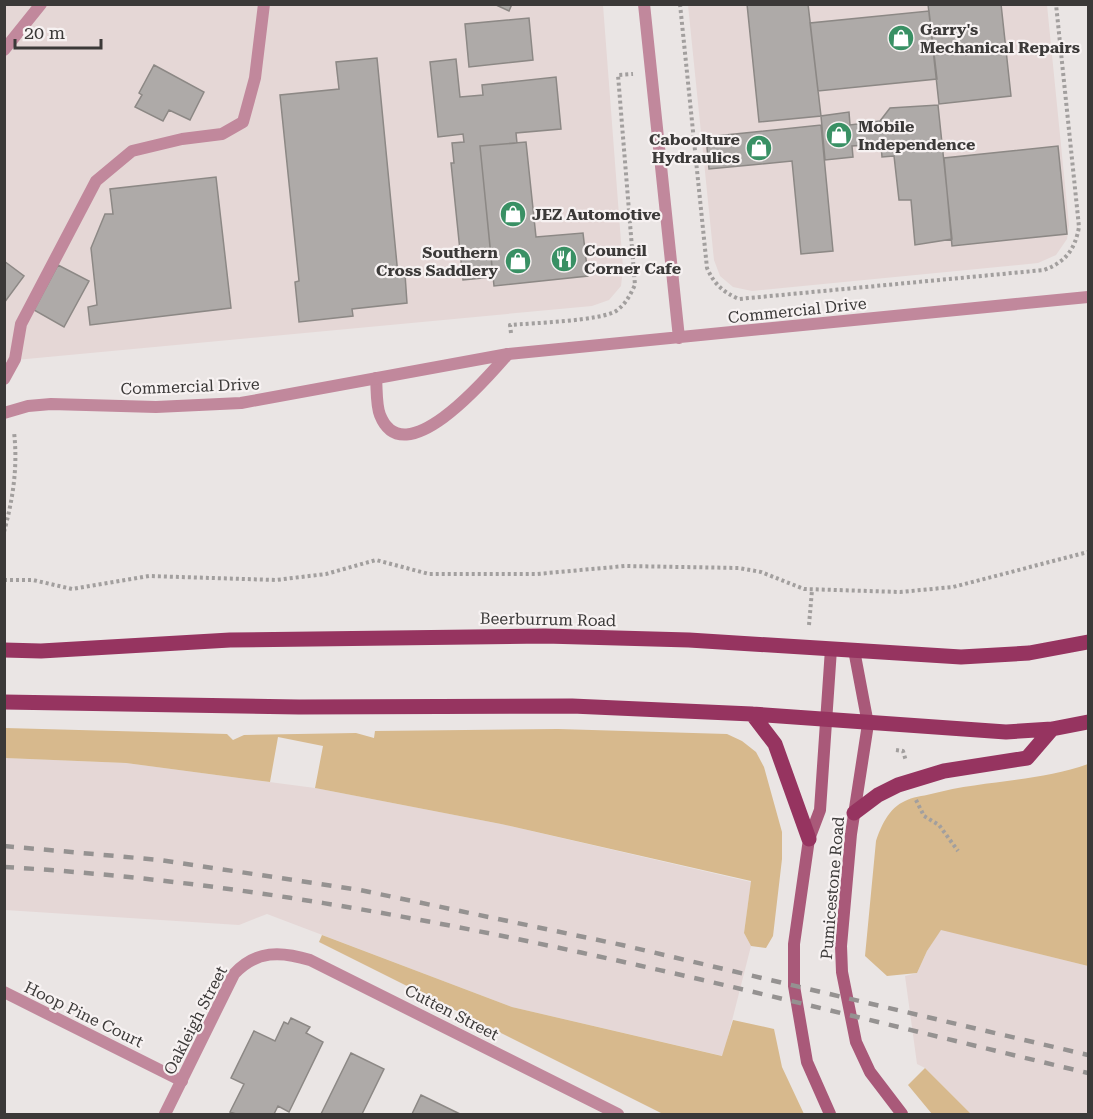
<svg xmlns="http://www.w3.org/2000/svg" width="1093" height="1119" font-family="'Roboto Serif',serif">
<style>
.built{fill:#e5d7d6}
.green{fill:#d7b98d}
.building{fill:#aeaaa8;stroke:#8c8885;stroke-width:1.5}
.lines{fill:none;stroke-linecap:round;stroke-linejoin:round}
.path{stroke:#a29f9e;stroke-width:4;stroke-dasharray:3 3;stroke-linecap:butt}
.service{stroke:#c1889c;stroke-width:12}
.minor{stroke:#c1889c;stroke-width:12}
.secondary{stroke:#a95979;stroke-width:12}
.primary{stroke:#963460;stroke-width:15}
.rail{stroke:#959291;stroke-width:4.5;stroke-dasharray:10 10;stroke-linecap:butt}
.labels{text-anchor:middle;stroke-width:4.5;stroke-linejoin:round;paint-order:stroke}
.poi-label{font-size:16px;font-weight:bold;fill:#3b3938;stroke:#f7f2f2;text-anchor:start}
.street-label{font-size:16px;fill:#3b3938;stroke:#f7f2f2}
</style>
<rect width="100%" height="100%" fill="#eae5e4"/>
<path class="built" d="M5,5H603L623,268L621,286L609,300L592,306L5,361Z
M688,5H1047L1069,225L1067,239L1056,255L1038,263L752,291L733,287L720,276L714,260Z
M5,758L126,763L315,788L501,824L751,882L744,933L751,946L723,1056L512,1007L267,914L239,925L5,910Z
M941,929L1088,966V1114H971L925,1068L917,1064L905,976L917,973L927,951Z"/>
<path class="green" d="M5,728L227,734L233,740L244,735L356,733L374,738L375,731L558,729L727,734L742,741L756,752L764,767L782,832V859L773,936L766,948L751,946L744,933L751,881L501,824L315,788L323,746L278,737L270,782L126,763L5,758Z
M1088,764V966L941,930L927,951L917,973L887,976L865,956L876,841C881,826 889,808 905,801C912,797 923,796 931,794C983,780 1038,782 1088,764Z
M322,935L512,1007L722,1056L733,1020L774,1029L782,1067L804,1114H663L319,942Z
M925,1068L971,1114H975H932L908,1085Z"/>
<path class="building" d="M494,4H512L509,11Z
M747,4H808L821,116L759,122Z
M928,4H1001L1011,96L939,104Z
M929,11L937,79L818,91L810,23Z
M529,18L533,60L469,67L465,24Z
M377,58L398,275L405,274L407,303L352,309L353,316L299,322L295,282L299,281L280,95L339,89L336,62Z
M456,59L460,97L483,95L482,85L556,77L561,129L516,133L517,143L480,146L493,277L463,280L451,163H454L452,143L464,142L463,134L438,137L430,62Z
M154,65L204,92L190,120L169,110L163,121L135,107L142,95L139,93Z
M938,105L952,239L915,245L911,200H899L894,156L882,157L881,144L852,146L853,157L825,160L821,116L849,112L850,125L880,121L890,108Z
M821,125L833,251L801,254L792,161L709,169L706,137Z
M526,142L536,237L583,233L588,276L494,286L480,146Z
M1058,146L1067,234L952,246L944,158Z
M216,177L231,308L90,325L88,307L97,305L91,248L105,214H113L110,189Z
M4,261L24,276L4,303Z
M58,265L89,281L64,327L34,310Z
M291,1018L310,1027L306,1033L323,1042L289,1112L278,1106L274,1114H236L230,1112L244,1084L231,1078L254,1031L275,1041L284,1022L288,1024Z
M351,1053L384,1069L362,1114H321Z
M421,1095L460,1114H412Z"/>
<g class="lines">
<path class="path" d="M680,4L707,268C714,284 723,292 739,299L1044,270C1066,262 1075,249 1079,227L1056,4
M511,333L510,325C532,323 600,321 616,311C626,304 630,295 635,285L618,75L633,74
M4,532C13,499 18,466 14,432
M4,580H33L72,589L149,576L276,580L326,574L376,560L429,574H537L625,566L739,568L761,572L804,589L900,592L953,587L1088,552
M809,625L812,590
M896,750L903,751L906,761
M916,800L924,816L939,825L958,851"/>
<path class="service" d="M4,50L41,4
M376,378C377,390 376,405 380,415C404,476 488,377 508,354
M4,379L15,359L21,324L96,181L132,151L182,139L222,134L243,122L255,78L264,4
M4,992L182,1081"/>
<path class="minor" d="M644,4L679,338
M4,413L28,406L51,404L156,407L241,403L508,354L1088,297
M165,1114L234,974C256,950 281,951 310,960L618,1114"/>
<path class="secondary" d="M854,650L868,724L851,834L841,946L842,972L856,1042L870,1072L902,1114
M830,1114L807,1062L794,986V944L809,839L820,810L831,649"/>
<path class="primary" d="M4,650L41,651L230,640L545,636L689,640L961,657L1029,653L1088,642
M4,702L299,707L572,706L752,714L1006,732L1052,729L1088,722
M752,714L775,744L809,839
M854,813L878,795L898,785L944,771L1027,758L1052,729"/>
<path class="rail" d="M4,846L160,860L360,890L622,945L1088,1055
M4,867C373,888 731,988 1088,1073"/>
</g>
<defs>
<symbol id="shop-disc" viewBox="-11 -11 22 22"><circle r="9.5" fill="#399064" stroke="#f7f2f2"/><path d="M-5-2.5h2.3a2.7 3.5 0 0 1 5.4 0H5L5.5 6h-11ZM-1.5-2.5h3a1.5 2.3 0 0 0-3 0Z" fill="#fff"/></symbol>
<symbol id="restaurant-disc" viewBox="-11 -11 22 22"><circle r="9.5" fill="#399064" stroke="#f7f2f2"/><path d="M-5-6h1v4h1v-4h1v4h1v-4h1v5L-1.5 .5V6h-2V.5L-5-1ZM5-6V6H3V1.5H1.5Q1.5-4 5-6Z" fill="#fff"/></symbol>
</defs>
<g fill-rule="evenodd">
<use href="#shop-disc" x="886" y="23" width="30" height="30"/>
<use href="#shop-disc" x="824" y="120" width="30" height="30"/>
<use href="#shop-disc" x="744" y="133" width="30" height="30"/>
<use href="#shop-disc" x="498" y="199" width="30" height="30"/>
<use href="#restaurant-disc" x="549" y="244" width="30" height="30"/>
<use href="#shop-disc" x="503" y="246" width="30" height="30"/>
</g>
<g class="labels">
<g class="poi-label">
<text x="920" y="35">Garry's<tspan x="920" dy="18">Mechanical Repairs</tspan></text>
<text x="858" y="132">Mobile<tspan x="858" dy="18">Independence</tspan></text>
<text x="740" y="145" text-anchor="end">Caboolture<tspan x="740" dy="18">Hydraulics</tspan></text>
<text x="532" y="220">JEZ Automotive</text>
<text x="584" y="256">Council<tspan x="584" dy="18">Corner Cafe</tspan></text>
<text x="498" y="258" text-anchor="end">Southern<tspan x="498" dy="18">Cross Saddlery</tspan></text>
</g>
<g class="street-label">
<text transform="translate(797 310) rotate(-6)" y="6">Commercial Drive</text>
<text transform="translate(190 386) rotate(-2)" y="6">Commercial Drive</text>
<text transform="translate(548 619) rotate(1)" y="6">Beerburrum Road</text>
<text transform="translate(832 888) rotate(-85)" y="6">Pumicestone Road</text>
<text transform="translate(452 1012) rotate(27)" y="6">Cutten Street</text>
<text transform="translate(84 1014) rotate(26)" y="6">Hoop Pine Court</text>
<text transform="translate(195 1020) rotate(-63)" y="6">Oakleigh Street</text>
</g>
</g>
<rect width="1093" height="1119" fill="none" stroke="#3b3938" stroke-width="12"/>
<path d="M15 39v9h86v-9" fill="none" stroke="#3b3938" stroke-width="3"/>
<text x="24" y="39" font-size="18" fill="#3b3938" stroke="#f7f2f2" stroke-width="4.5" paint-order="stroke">20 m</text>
</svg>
